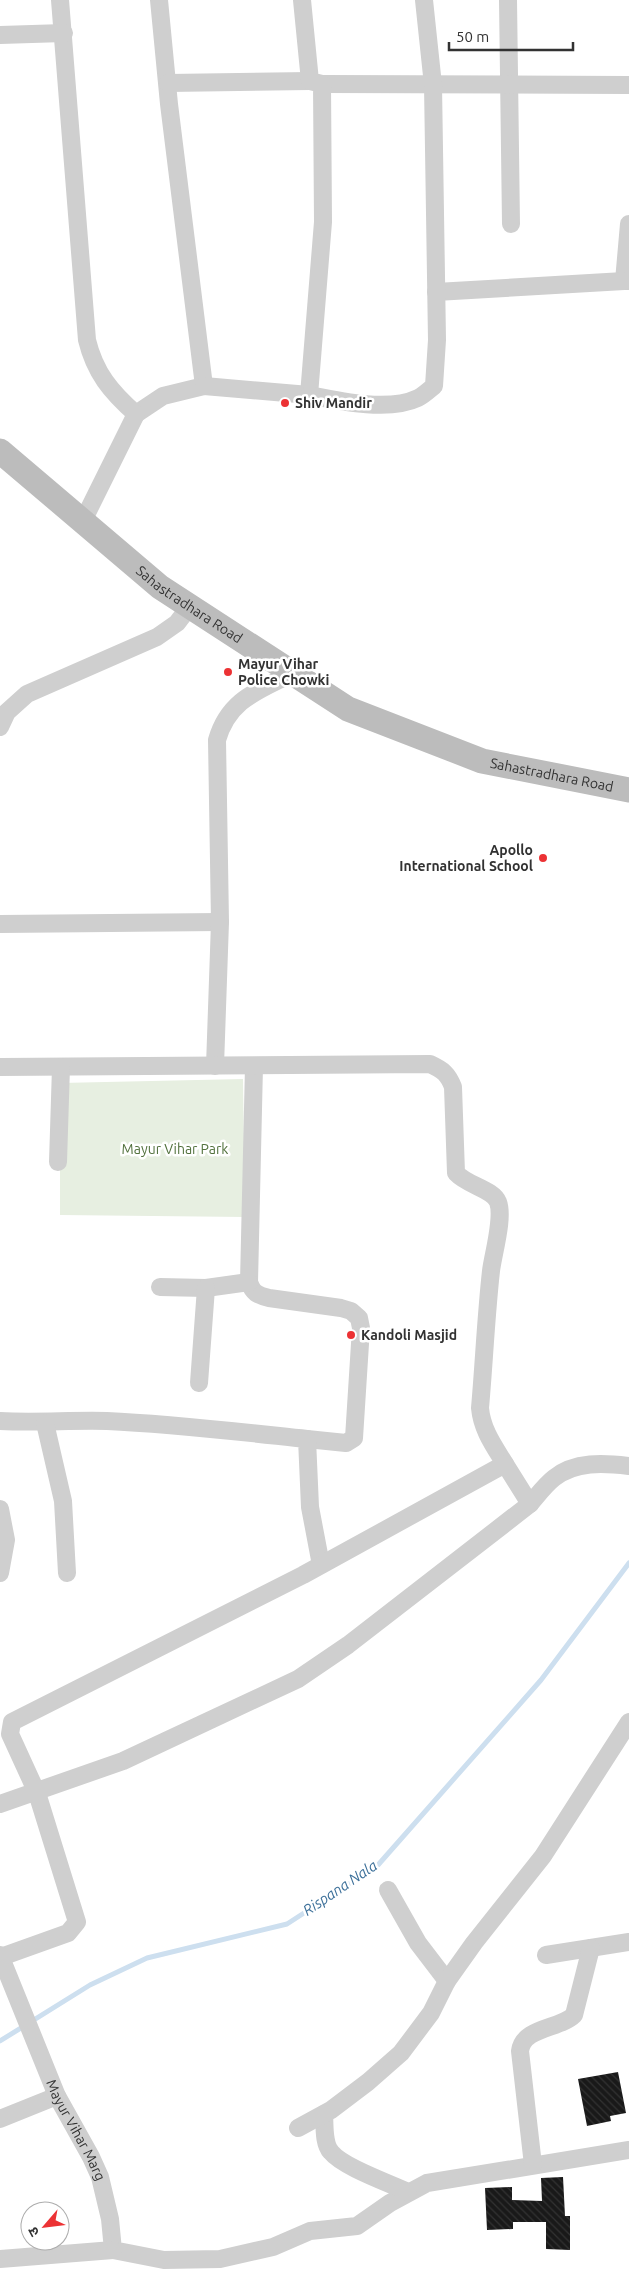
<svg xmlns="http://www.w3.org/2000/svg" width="629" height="2271" font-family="Ubuntu,'Noto Sans Devanagari',sans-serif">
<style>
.green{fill:#e7efe1}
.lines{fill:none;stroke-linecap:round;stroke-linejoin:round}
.stream{stroke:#cddfef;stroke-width:5}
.building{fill:url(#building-back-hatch)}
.minor{stroke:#cfcfcf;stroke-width:18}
.secondary{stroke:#bcbcbc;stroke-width:25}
.poi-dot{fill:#ec3234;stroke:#fff;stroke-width:2}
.labels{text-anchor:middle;stroke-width:5;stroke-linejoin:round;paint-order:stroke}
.poi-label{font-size:14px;font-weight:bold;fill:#323232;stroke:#fff;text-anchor:start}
.street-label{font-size:14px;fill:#323232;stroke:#fff}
.park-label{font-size:14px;fill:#52713d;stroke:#fff}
.water-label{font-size:15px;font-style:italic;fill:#3b6f99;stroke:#fff}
</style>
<defs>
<pattern id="building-back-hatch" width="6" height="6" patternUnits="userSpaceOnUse" patternTransform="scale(1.25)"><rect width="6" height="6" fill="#191919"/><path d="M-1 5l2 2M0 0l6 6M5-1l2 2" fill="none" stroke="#323232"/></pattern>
</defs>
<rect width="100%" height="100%" fill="#fff"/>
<path class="green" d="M243,1079L245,1217L60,1215V1083Z"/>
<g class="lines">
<path class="stream" d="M0,2041L90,1985L147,1958L287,1924L378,1865L541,1680L629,1563"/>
</g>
<path class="building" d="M618,2072L626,2113L610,2116L611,2121L587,2126L578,2079Z
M563,2177L565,2216H570V2250L546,2249V2222H513V2229L487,2230L485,2188L512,2187V2200L542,2201L541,2178Z"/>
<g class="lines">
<g class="minor">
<path d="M60,0L87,340C95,373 111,392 136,414L163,396L204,386L169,104L159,0"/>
<path d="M508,0L511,224"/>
<path d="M0,35L64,33"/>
<path d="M168,83L310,81"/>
<path d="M322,84L629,85"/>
<path d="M629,224L624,281H629"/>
<path d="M436,292L624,281"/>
<path d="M204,386L309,395L323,222L322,84L310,81L302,0"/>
<path d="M309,395C339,401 389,412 418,398C424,395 429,390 434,386L437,340L433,85L424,0"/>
<path d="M83,521L136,414"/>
<path d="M0,727L7,712L27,694L157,637L177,623L190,606"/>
<path d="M0,924L220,922"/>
<path d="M215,1066L220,922L217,740C229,699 258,691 293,673"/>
<path d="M254,1066L249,1282C253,1293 257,1295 269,1298L341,1308L351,1311L359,1318L361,1328L354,1438L346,1443L307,1439"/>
<path d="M0,1067L430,1064C443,1070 448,1074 453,1087L456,1173C468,1186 493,1189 498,1202C504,1218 493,1254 491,1271C486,1316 484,1363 480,1408C482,1430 494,1446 505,1464"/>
<path d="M58,1162L61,1067"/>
<path d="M160,1287L206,1288L249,1282"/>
<path d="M199,1383L206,1288"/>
<path d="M0,1421C36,1423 71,1420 107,1421C174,1424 241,1432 307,1439L310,1507L321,1565"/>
<path d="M45,1423L63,1501L67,1573"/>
<path d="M530,1504C537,1496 545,1485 554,1478C575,1461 604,1463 629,1466"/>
<path d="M0,1509L6,1540L0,1573"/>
<path d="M0,1804L123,1761L298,1679L348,1645L530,1504L505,1464L303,1575L12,1722L10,1734L37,1793L77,1922L68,1933L1,1957"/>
<path d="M388,1890L418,1943L447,1981"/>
<path id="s1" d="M0,1955L57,2096L91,2157L100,2177L110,2219L113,2250L164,2260L220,2259L273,2247L310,2231L357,2226L390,2203L427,2183L629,2150"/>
<path d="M546,1955L629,1942"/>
<path d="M324,2114C325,2126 323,2143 331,2152C343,2167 389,2183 408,2192"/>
<path d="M0,2119L57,2096"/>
<path d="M298,2128L331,2110L368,2082L401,2053L431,2013L447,1981L474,1943L543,1856L629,1722"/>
<path d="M533,2165L520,2051C523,2027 560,2029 574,2015L591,1948"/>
<path d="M0,2259L113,2250"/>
</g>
<path class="secondary" id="s2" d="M0,451L160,587L348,709L482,761L629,790"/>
</g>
<g class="poi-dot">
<circle cx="285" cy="403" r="5"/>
<circle cx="228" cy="672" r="5"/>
<circle cx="543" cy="858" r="5"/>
<circle cx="351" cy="1335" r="5"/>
</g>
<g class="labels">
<g class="poi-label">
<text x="295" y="408">Shiv Mandir</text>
<text x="238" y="669">Mayur Vihar<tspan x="238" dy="16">Police Chowki</tspan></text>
<text x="533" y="855" text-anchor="end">Apollo<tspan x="533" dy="16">International School</tspan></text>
<text x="361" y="1340">Kandoli Masjid</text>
</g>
<g class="street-label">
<text dy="5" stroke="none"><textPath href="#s2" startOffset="244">Sahastradhara Road</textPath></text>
<text dy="5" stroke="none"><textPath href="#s2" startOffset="649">Sahastradhara Road</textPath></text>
<text dy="5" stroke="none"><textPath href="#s1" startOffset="191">Mayur Vihar Marg</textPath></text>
</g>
<g class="park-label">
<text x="175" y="1154">Mayur Vihar Park</text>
</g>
<g class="water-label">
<text transform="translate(340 1888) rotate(-34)" y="5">Rispana Nala</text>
</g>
</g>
<g transform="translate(45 2226) rotate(242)"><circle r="24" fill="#ffffff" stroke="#adadad"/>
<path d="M0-4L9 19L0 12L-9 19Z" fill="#ec3234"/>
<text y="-8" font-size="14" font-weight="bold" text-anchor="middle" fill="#323232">उ</text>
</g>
<path d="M449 42v8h124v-8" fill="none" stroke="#323232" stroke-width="2.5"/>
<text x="456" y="42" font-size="15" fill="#323232" stroke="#ffffff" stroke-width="4" paint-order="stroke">50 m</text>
</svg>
